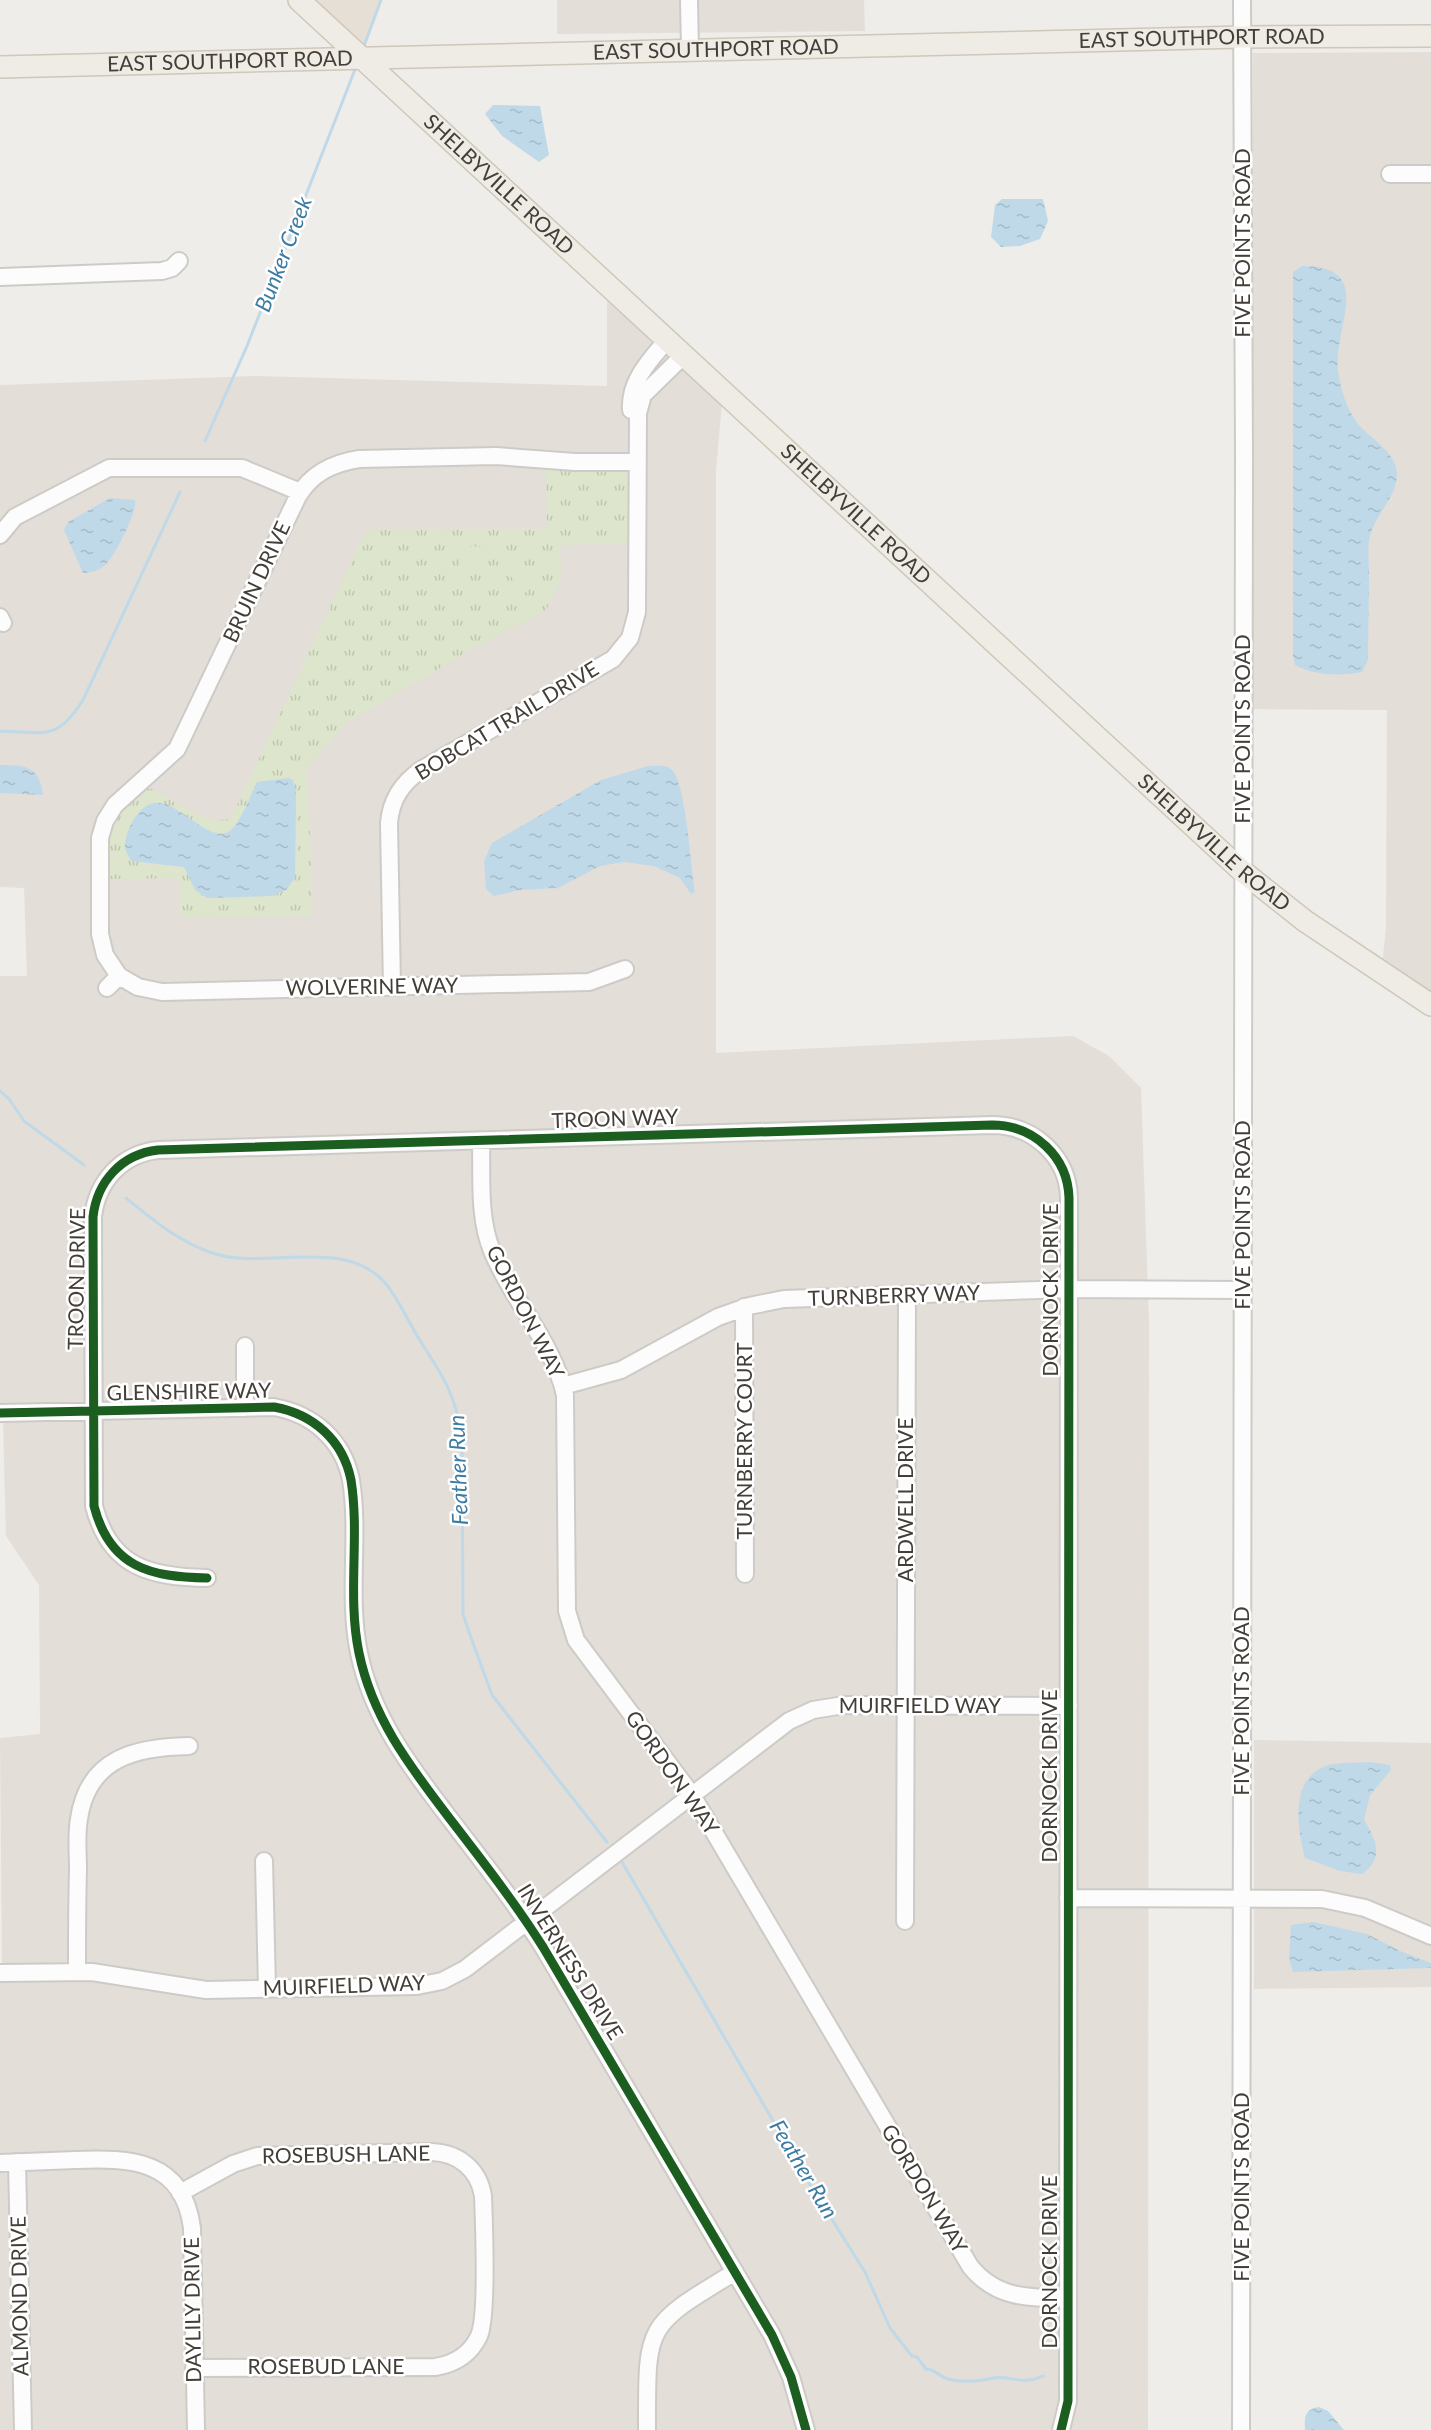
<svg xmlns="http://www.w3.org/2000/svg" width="1431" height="2430" font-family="Lato,sans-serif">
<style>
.residential{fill:#e3ded8}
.education{fill:#e5dfd5}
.grass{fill:url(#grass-tufts);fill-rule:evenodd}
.park{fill:#dde6cc}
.water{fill:url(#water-ripples)}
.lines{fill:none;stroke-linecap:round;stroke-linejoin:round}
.stream{stroke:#bfd9e8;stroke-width:3}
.minor-casing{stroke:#cdcbc7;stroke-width:20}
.major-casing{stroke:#cfc7b9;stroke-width:24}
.minor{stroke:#fdfcfc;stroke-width:16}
.major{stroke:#efebe5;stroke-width:21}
.cycleway-casing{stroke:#fff;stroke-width:13}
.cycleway{stroke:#1b5e20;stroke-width:9}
.labels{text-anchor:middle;stroke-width:5;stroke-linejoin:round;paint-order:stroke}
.street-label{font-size:21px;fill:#433e37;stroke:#fff}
.water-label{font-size:22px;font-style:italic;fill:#3d7ca2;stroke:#fff}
</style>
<defs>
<pattern id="grass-tufts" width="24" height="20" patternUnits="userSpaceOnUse" patternTransform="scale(1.5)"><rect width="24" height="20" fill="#dde6cc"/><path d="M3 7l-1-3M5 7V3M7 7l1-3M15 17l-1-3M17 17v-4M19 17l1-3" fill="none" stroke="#bfc6b0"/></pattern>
<pattern id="water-ripples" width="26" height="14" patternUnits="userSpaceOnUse" patternTransform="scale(1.5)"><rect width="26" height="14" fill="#bfd9e8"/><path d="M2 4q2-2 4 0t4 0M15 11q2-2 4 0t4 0" fill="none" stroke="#a5bbc8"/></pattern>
</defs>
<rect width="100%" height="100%" fill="#efede9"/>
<path class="residential" d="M557,0H864L865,31L557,34Z
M1431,52V998L1382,966L1386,927L1387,710L1253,709V53Z
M607,301L722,402L716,471V1053L1073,1036L1109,1056L1141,1088L1149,1322L1148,2430H0V1964L2,1963L0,1738L40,1734L39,1585L6,1536L3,1423L0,1422V976H27L24,888L0,887V385L257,376L607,386Z
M1254,1740L1431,1743V1987L1254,1989Z"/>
<path class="education" d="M299,0H380L364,46Z"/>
<path class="grass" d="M546,465L622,468L627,474L628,543L560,545L561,580L546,610L481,644L349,721L309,765L306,772L311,853V916L179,918L180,882L177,878L106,879C106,824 106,824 146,786C169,797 206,828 231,818L364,535L371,530L547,529ZM288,779L296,790L297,852L249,898H207L195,890L184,867L147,865L125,847L129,829L143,808L217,834C240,832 248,801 257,782Z"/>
<path class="park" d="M461,546L486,547L485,568L460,567Z
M505,546L536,583L525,593L493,556Z"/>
<path class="water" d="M493,105L540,106L549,155L539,162L502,136L485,114Z
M1002,199H1043L1048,221L1040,239L1020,246L1001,247L991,237L995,205Z
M1302,266C1377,266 1333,326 1338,370C1340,388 1347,411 1359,425C1371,439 1397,453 1397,474C1397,497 1375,515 1370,536C1367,547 1369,562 1369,573C1369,602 1368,631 1368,660L1362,672C1341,676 1314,676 1295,665L1293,656V272Z
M110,498L135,500C138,511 114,558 105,565C99,571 90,573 83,573L64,530L68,522Z
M0,765C25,765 40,766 43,795L0,793Z
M648,766C656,766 664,764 671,769C686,780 691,869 695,892L691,894L680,878L654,866L624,862L600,866L558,888L519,890L494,896L486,889L484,861L492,843L601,780Z
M288,778L293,780L296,790L295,878L286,890L271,896L207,898L195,890L184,867L131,861C129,857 126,852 125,848C124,833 138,805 154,803C178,800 204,839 226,833C238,830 251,794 257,782Z
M1371,1762L1390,1765L1391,1770L1370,1795L1364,1819C1376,1841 1385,1857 1362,1874L1340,1871L1305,1858C1297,1828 1289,1776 1329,1765C1342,1762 1358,1763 1371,1762Z
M1313,1922L1367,1934L1400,1951L1431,1963V1968L1293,1972L1289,1959L1291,1925Z
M1319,2407L1328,2411L1344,2430H1305C1304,2417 1305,2409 1319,2407Z"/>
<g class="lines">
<path class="stream" d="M364,46L381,0
M205,441L247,346L356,67
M0,731C46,732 56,742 83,700L180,492
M0,1091L9,1099L24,1121L84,1165
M126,1198C154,1221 183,1245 219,1255C269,1268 347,1237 386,1284C399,1300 408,1321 419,1339C442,1375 456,1394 462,1438L463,1614L470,1635L492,1695L607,1842
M622,1862L814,2191L865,2272L890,2328L912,2356L917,2357L926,2369C936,2369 939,2377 948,2379C963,2383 980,2381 993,2378C1011,2375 1022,2386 1043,2376"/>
<defs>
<path id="minor" d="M689,0L690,51
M1390,174H1431
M0,277L162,271L172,268L179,261
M631,410C629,381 650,360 667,340
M0,535L15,517L109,468H242L300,492
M0,617L3,623
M625,969L589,982L162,992L138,987L119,976L105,955L100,934V838L105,821L115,805L177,749L298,496C312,473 333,463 359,459L496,456L575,462H636
M392,987L389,823C391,799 402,783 421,770L613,659L630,638L637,612L638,413L643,395L684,355
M107,988L119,976
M481,1141C482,1176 478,1217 492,1251C512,1300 553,1342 565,1395L567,1611L576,1640L692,1795L970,2266C996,2299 1029,2298 1068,2298
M744,1307L745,1574
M245,1346V1408
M563,1386L621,1370L718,1317L749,1306L784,1299L1069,1289L1243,1290
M0,1413L274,1407C313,1414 343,1440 351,1480C360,1537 347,1595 359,1653C372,1716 408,1764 447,1815C480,1858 514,1901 543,1947L772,2335L791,2377L806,2430
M207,1578C151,1577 110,1568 94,1506L93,1217C97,1181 122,1154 158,1150L992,1125C1034,1125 1068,1157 1069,1198L1068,2401L1061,2430
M264,1861L267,1989
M1068,1898L1322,1899L1365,1908L1431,1936
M905,1921L907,1295
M77,1971C77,1937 77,1903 78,1870C78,1853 76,1835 79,1819C88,1757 137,1747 189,1746
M0,1973L92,1972L206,1990L417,1986L442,1981L465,1969L789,1721L813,1710L844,1705L1069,1706
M17,2162L23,2430
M0,2163C25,2162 50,2161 75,2160C130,2158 183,2159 192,2228L196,2430
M180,2193L233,2164L257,2156L432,2152C459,2153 479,2170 483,2196C484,2223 488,2316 479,2336C470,2355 455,2364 435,2367L194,2368
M647,2430C647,2324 644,2327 735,2272
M1241,2430L1244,454L1242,0"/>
<g id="major">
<path id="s1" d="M299,0L1242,871L1305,921L1431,1005"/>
<path id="s2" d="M0,67L1242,37L1431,36"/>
</g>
</defs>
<use href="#minor" class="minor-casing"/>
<use href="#major" class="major-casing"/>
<use href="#minor" class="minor"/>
<use href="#major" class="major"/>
<defs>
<path id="cycleway" d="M0,1413L274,1407C313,1414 343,1440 351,1480C360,1537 347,1595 359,1653C372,1716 408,1764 447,1815C480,1858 514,1901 543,1947L772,2335L791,2377L806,2430
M207,1578C151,1577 110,1568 94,1506L93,1217C97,1181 122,1154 158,1150L992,1125C1034,1125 1068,1157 1069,1198L1068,2401L1061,2430"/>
</defs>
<use href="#cycleway" class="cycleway-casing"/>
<use href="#cycleway" class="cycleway"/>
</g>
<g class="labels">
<g class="street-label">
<text dy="7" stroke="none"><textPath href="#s2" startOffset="1202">EAST SOUTHPORT ROAD</textPath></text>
<text dy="7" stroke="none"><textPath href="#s2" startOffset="716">EAST SOUTHPORT ROAD</textPath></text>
<text dy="7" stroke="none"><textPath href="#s2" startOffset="230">EAST SOUTHPORT ROAD</textPath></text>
<text dy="7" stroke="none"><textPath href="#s1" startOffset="272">SHELBYVILLE ROAD</textPath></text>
<text transform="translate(1243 243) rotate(-90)" y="7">FIVE POINTS ROAD</text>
<text dy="7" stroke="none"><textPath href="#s1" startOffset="758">SHELBYVILLE ROAD</textPath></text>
<text transform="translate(257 582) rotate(-65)" y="7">BRUIN DRIVE</text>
<text transform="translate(507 721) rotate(-31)" y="7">BOBCAT TRAIL DRIVE</text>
<text transform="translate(1243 729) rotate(-90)" y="7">FIVE POINTS ROAD</text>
<text dy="7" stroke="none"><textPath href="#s1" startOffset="1244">SHELBYVILLE ROAD</textPath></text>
<text transform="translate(372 987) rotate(-1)" y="7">WOLVERINE WAY</text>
<text transform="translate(615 1119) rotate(-2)" y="7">TROON WAY</text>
<text transform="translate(1243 1215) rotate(-90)" y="7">FIVE POINTS ROAD</text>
<text transform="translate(77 1279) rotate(-89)" y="7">TROON DRIVE</text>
<text transform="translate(1051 1290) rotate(-90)" y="7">DORNOCK DRIVE</text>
<text transform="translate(894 1296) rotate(-2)" y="7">TURNBERRY WAY</text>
<text transform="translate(525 1312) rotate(63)" y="7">GORDON WAY</text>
<text transform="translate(189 1392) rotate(-1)" y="7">GLENSHIRE WAY</text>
<text transform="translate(745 1441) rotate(-90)" y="7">TURNBERRY COURT</text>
<text transform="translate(906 1500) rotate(-90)" y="7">ARDWELL DRIVE</text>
<text transform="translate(1242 1701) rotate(-90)" y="7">FIVE POINTS ROAD</text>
<text x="920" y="1713">MUIRFIELD WAY</text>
<text transform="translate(672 1773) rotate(55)" y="7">GORDON WAY</text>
<text transform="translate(1050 1776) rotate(-90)" y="7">DORNOCK DRIVE</text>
<text transform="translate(570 1962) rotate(58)" y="7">INVERNESS DRIVE</text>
<text transform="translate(344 1986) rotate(-2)" y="7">MUIRFIELD WAY</text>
<text transform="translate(346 2155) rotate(-1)" y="7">ROSEBUSH LANE</text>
<text transform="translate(1242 2187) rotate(-90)" y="7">FIVE POINTS ROAD</text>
<text transform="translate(924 2189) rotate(59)" y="7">GORDON WAY</text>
<text transform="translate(1050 2262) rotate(-90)" y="7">DORNOCK DRIVE</text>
<text transform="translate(20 2296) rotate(-91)" y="7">ALMOND DRIVE</text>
<text transform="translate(193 2310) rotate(-91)" y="7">DAYLILY DRIVE</text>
<text x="326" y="2374">ROSEBUD LANE</text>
</g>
<g class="water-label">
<text transform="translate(283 254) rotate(-69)" y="8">Bunker Creek</text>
<text transform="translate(458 1470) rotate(-92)" y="8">Feather Run</text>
<text transform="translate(804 2169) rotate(59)" y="8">Feather Run</text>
</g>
</g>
</svg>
